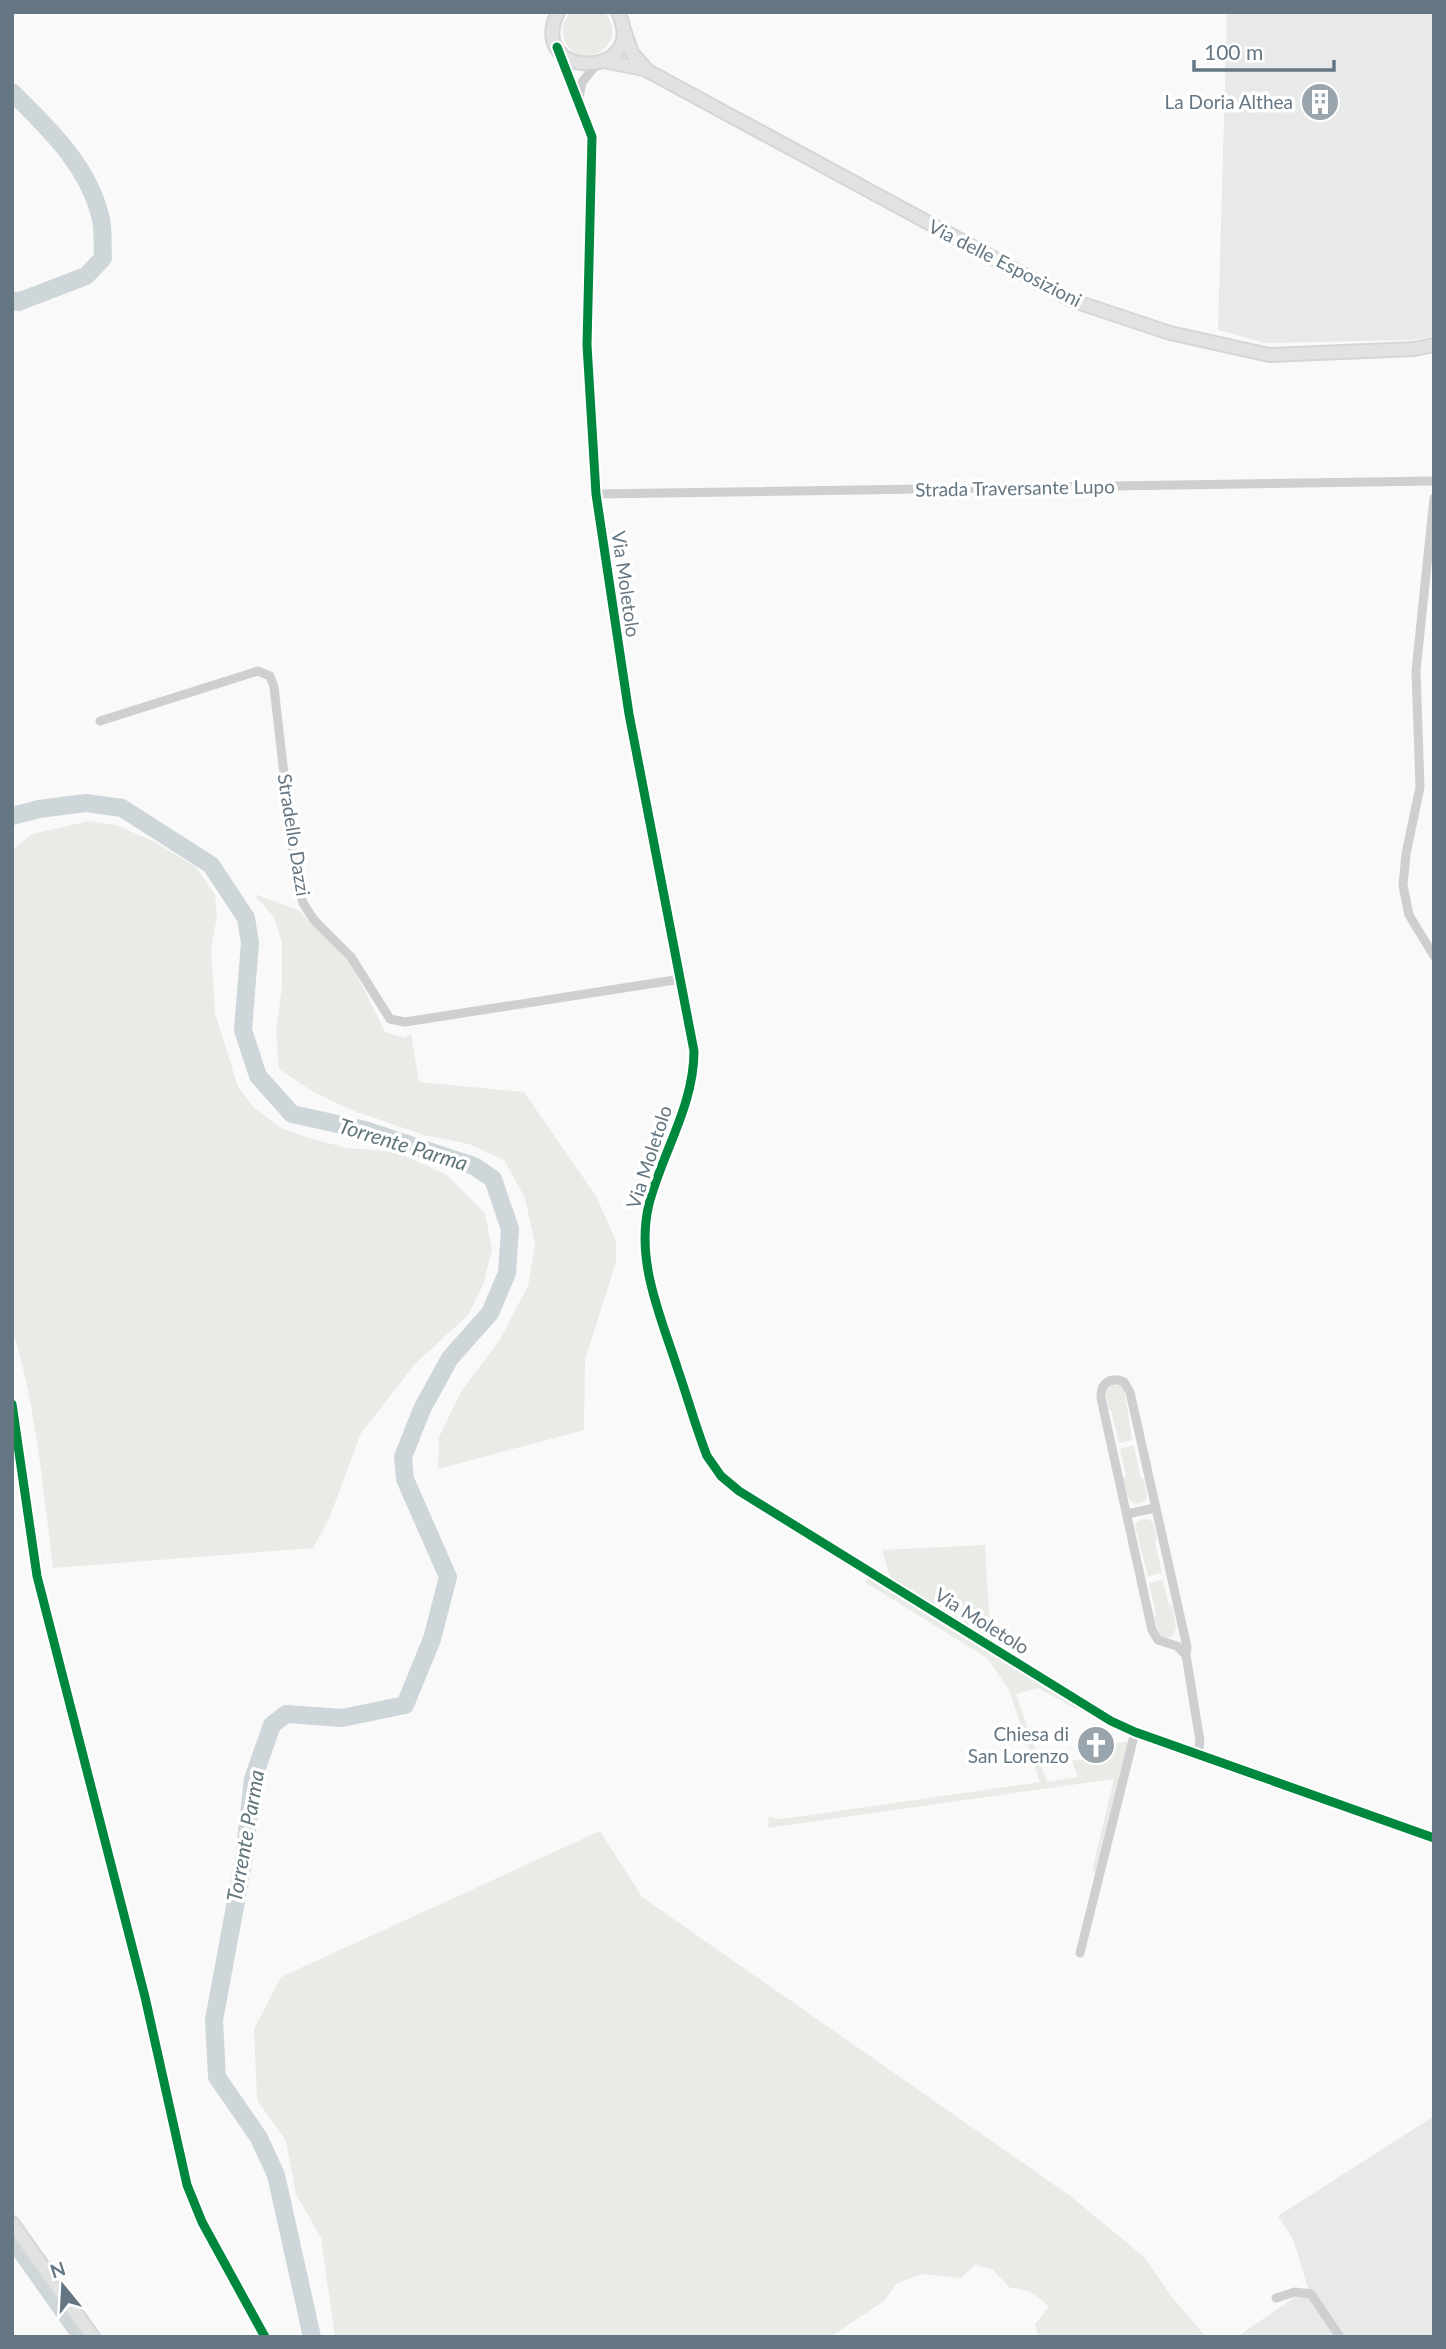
<svg xmlns="http://www.w3.org/2000/svg" width="1446" height="2349" font-family="Lato,sans-serif">
<style>
.built{fill:#e8e9e9}
.green{fill:#e8ebe6}
.lines{fill:none;stroke-linecap:round;stroke-linejoin:round}
.canal{stroke:#ced6d9;stroke-width:10}
.river{stroke:#ced6d9;stroke-width:18}
.secondary-casing{stroke:#d5d6d7;stroke-width:16}
.street{stroke:#cecfd0;stroke-width:9}
.secondary{stroke:#e1e2e2;stroke-width:12}
.cycleway-casing{stroke:#fff;stroke-width:13}
.cycleway{stroke:#00873e;stroke-width:9}
.labels{text-anchor:middle;stroke-width:7;stroke-linejoin:round;paint-order:stroke}
.poi-label{font-size:19px;fill:#657683;stroke:#fff;text-anchor:end}
.street-label{font-size:19px;fill:#657683;stroke:#fff}
.water-label{font-size:21px;font-style:italic;fill:#60757c;stroke:#fff}
</style>
<rect width="100%" height="100%" fill="#f9f9f9"/>
<path class="built" d="M1227,12H1434V337L1410,340L1265,343L1218,330Z
M1434,2116V2337H1237L1308,2288L1293,2239L1278,2216Z"/>
<path class="green" d="M571,12L606,14C631,49 575,74 564,38C561,28 564,20 571,12Z
M89,821L116,825L155,842L196,867L215,895L217,916L211,949L215,1013L238,1087L254,1108L281,1128L309,1138L347,1148L397,1152L447,1175L485,1213L492,1250L483,1285L468,1315L415,1364L361,1433L329,1519L313,1548L53,1568C43,1488 36,1405 12,1328V850L32,834Z
M254,894L298,910L352,965L385,1032L404,1038L411,1034L419,1082L524,1092L596,1196L616,1241V1262L585,1360L584,1430L438,1469L439,1437L462,1390L499,1341L528,1286L535,1245L525,1198L504,1160L469,1144L424,1135L351,1110L312,1091L279,1069L276,1031L282,987V943L274,917Z
M1111,1385L1121,1386L1125,1392L1132,1440L1119,1443L1111,1410H1109C1107,1401 1102,1391 1111,1385Z
M1132,1446H1134L1141,1479H1144L1147,1495L1145,1501C1128,1511 1126,1490 1123,1478L1126,1476L1120,1449Z
M1143,1519H1149L1153,1523L1157,1539L1155,1541L1162,1573L1148,1576L1135,1527L1137,1522Z
M985,1545L991,1644L965,1627L940,1607L935,1608L887,1578L890,1577L882,1550Z
M869,1575L1077,1706L1076,1709L1038,1688L1016,1694L1047,1782L1078,1777L1072,1761L1103,1756V1750L1115,1748V1743L1129,1741L1098,1872L1092,1871L1114,1779L767,1828L769,1821L767,1817L782,1819L1040,1782L1009,1690L987,1658L865,1582Z
M1161,1580H1163L1169,1605H1172L1176,1627L1173,1636C1159,1643 1157,1628 1154,1617L1156,1615L1149,1583Z
M600,1831L642,1897L1069,2195L1144,2257L1172,2297L1206,2337H1038L1035,2324L1049,2307C1037,2295 1027,2288 1010,2288L992,2269L975,2265L961,2278L923,2274L897,2283L884,2301L830,2337H335L321,2238L296,2194L286,2141L257,2100L254,2029L281,1977Z"/>
<g class="lines">
<path class="canal" d="M12,2245L77,2337"/>
<path class="river" d="M12,92C48,128 87,164 100,215C104,228 102,245 103,258L86,276L18,302L12,300
M12,816L39,809L86,803L122,808L211,865L246,918L250,943L243,1030L258,1076L292,1114L365,1130L474,1166L493,1179L510,1229L507,1273L490,1313L450,1358L422,1409L403,1457L405,1479L448,1577L432,1639L405,1705L342,1718L286,1714L272,1725L253,1779L244,1858L214,2020L217,2077L259,2138L276,2175L312,2337"/>
<defs>
<path id="secondary" d="M558,12C525,81 651,80 618,12
M622,24L632,53L648,71L1071,300L1170,333L1269,355L1414,349L1434,345
M603,61L644,69
M12,2223L93,2337"/>
</defs>
<use href="#secondary" class="secondary-casing"/>
<path class="street" d="M561,54L589,126L593,143L587,345L596,494L629,714L694,1051C694,1106 662,1153 649,1204C635,1261 661,1317 678,1370C688,1399 696,1428 707,1456L721,1476L739,1491L1111,1721L1135,1732L1434,1838
M579,98L582,82L597,64
M596,494L1434,481
M1434,498L1416,671L1420,787L1406,854L1403,885L1409,915L1434,956
M100,721L258,671L270,676L274,687L296,880L303,903L314,920L351,957L390,1019L405,1022L681,979
M1127,1514L1155,1508
M1186,1655L1177,1646L1158,1640L1152,1630L1101,1398C1100,1384 1110,1376 1124,1382L1130,1392L1187,1647L1186,1655L1200,1741L1198,1754
M1080,1953L1135,1732
M1276,2298L1295,2292L1311,2294L1340,2337"/>
<use href="#secondary" class="secondary"/>
<defs>
<path id="cycleway" d="M557,47L592,137L587,345L596,494L629,714L694,1051C694,1106 662,1153 649,1204C635,1261 661,1317 678,1370C688,1399 696,1428 707,1456L721,1476L739,1491L1111,1721L1135,1732L1434,1838
M12,1404L37,1576L145,1997L187,2185L202,2222L265,2337"/>
</defs>
<use href="#cycleway" class="cycleway-casing"/>
<use href="#cycleway" class="cycleway"/>
</g>
<defs>
<symbol id="building-disc" viewBox="-11 -11 22 22"><circle r="9.5" fill="#99a4ac" stroke="#fff"/><path d="M-4-6H4V6H1V3H-1V6H-4ZM-2.5-4.3h1.7v1.8h-1.7ZM.8-4.3h1.7v1.8H.8ZM-2.5-1h1.7V.8h-1.7ZM.8-1h1.7V.8H.8Z" fill="#fff"/></symbol>
<symbol id="church-disc" viewBox="-11 -11 22 22"><circle r="9.5" fill="#99a4ac" stroke="#fff"/><path d="M-1.2-6h2.4v3.5h3.3v2.4h-3.3V6h-2.4V-.1h-3.3v-2.4h3.3Z" fill="#fff"/></symbol>
</defs>
<g fill-rule="evenodd">
<use href="#building-disc" x="1298" y="80" width="44" height="44"/>
<use href="#church-disc" x="1074" y="1723" width="44" height="44"/>
</g>
<g class="labels">
<g class="poi-label">
<text x="1293" y="109">La Doria Althea</text>
<text x="1069" y="1741">Chiesa di<tspan x="1069" dy="22">San Lorenzo</tspan></text>
</g>
<g class="street-label">
<text transform="translate(1005 263) rotate(27)" y="7">Via delle Esposizioni</text>
<text transform="translate(1015 488) rotate(-1)" y="7">Strada Traversante Lupo</text>
<text transform="translate(626 584) rotate(82)" y="7">Via Moletolo</text>
<text transform="translate(294 835) rotate(81)" y="7">Stradello Dazzi</text>
<text transform="translate(649 1157) rotate(-72)" y="7">Via Moletolo</text>
<text transform="translate(982 1621) rotate(32)" y="7">Via Moletolo</text>
</g>
<g class="water-label">
<text transform="translate(403 1145) rotate(17)" y="7">Torrente Parma</text>
<text transform="translate(246 1836) rotate(-80)" y="7">Torrente Parma</text>
</g>
</g>
<rect width="1446" height="2349" fill="none" stroke="#657683" stroke-width="28"/>
<g transform="translate(63 2286) rotate(342)" stroke="#ffffff" stroke-width="5" paint-order="stroke">
<path d="M0-5L12 26L0 18L-12 26Z" fill="#657683"/>
<text y="-10" font-size="19" font-weight="bold" text-anchor="middle" fill="#657683">N</text>
</g>
<path d="M1194 60v10h140v-10" fill="none" stroke="#657683" stroke-width="3.5"/>
<text x="1204" y="60" font-size="21" fill="#657683" stroke="#ffffff" stroke-width="5" paint-order="stroke">100 m</text>
</svg>
